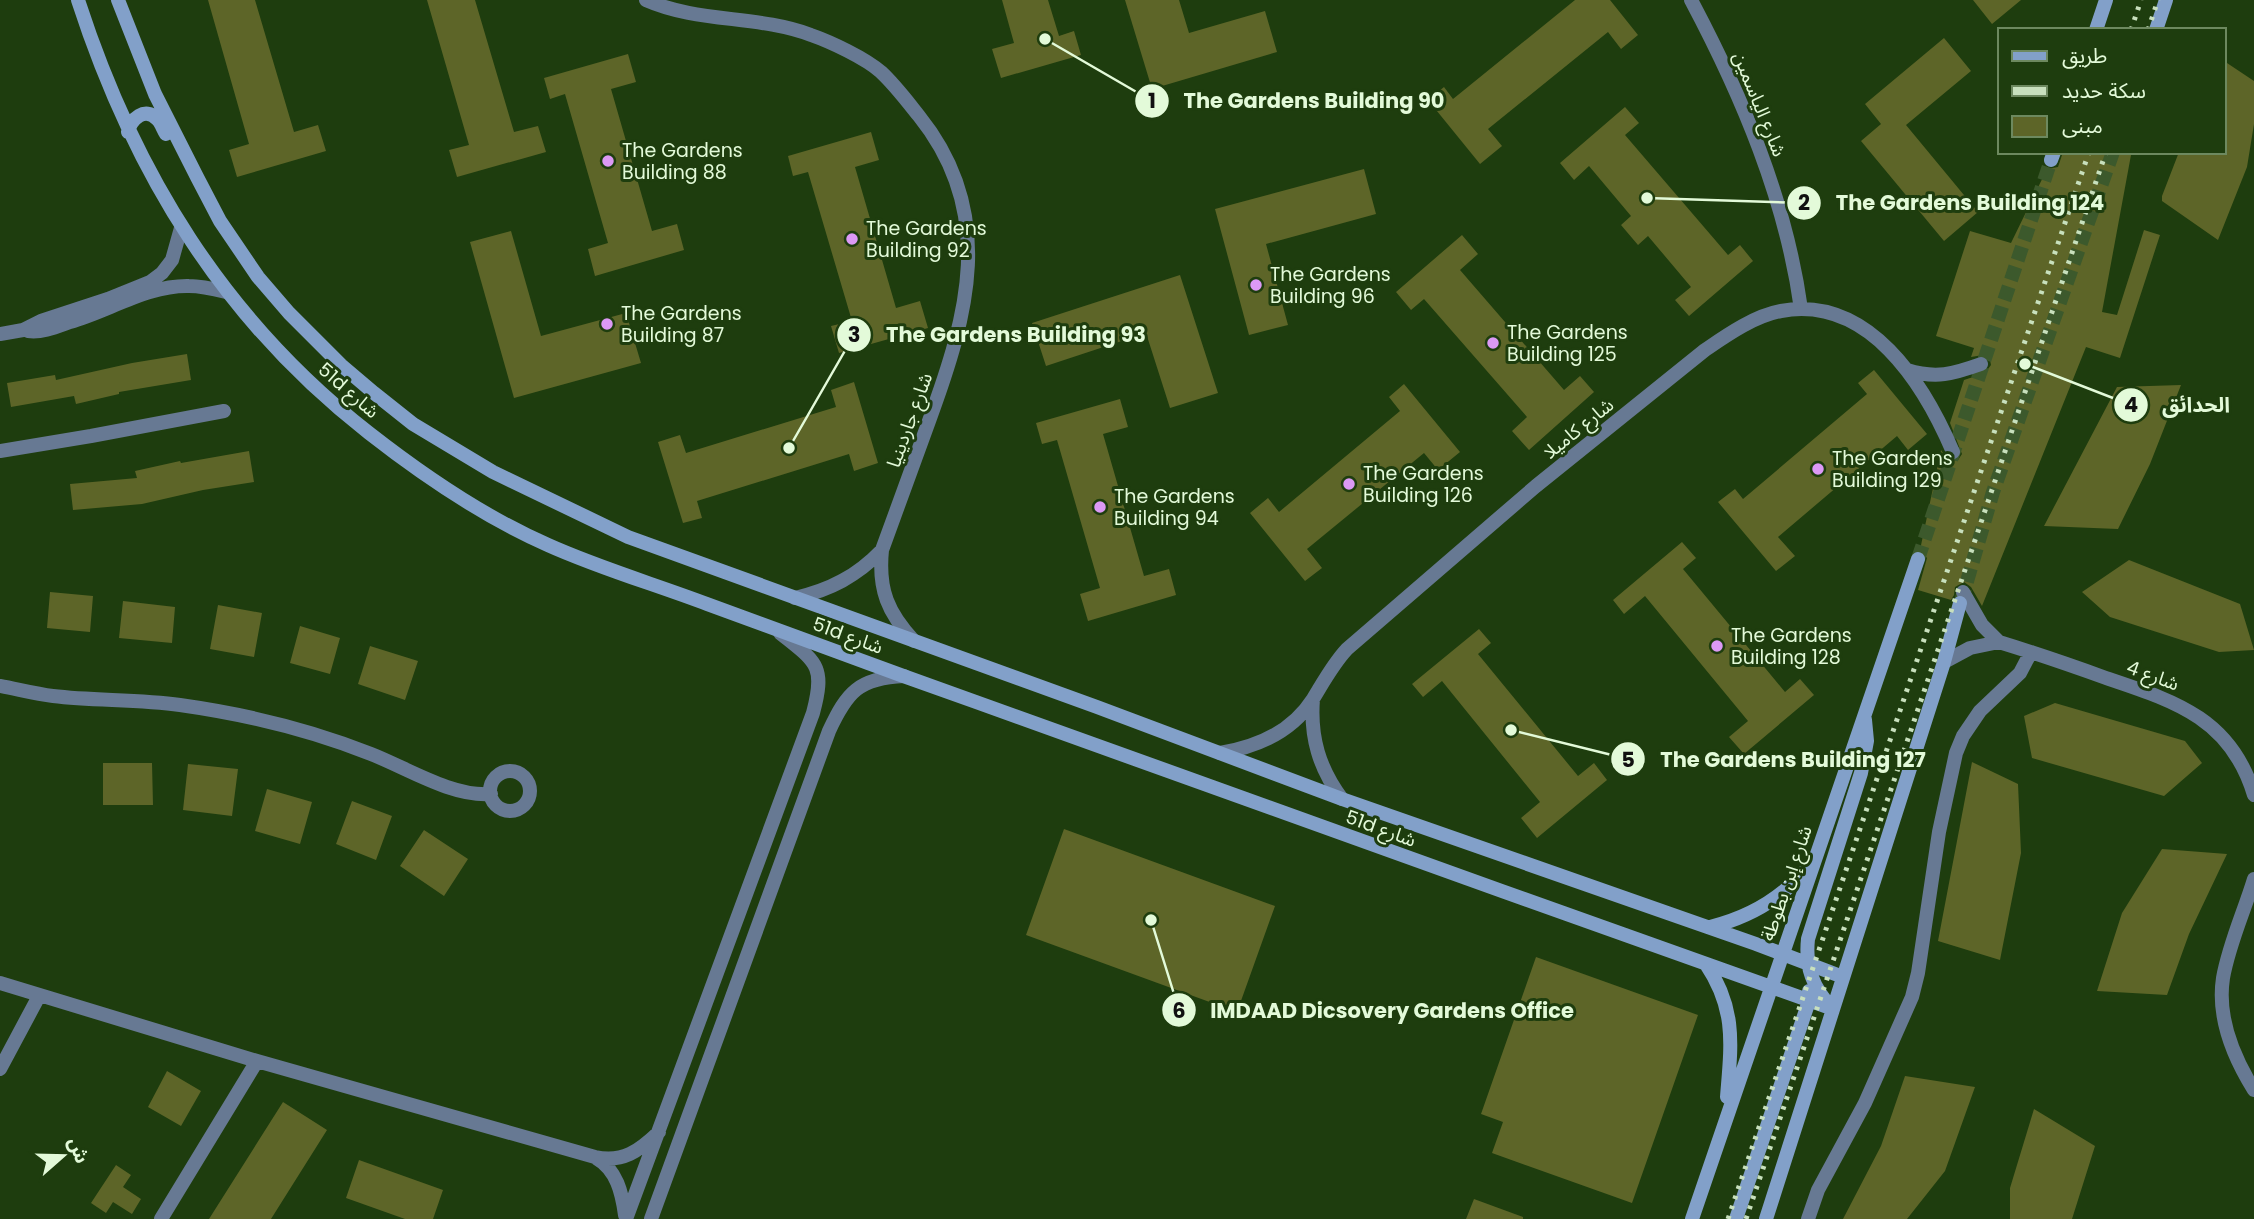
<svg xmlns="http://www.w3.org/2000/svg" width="2254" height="1219" font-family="Poppins,'Noto Sans Arabic',sans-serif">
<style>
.building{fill:#5d6528}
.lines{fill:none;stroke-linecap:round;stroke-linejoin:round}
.secondary-tunnel{stroke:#3c592c;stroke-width:14;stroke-dasharray:14 7;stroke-linecap:butt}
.street{stroke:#677993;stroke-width:14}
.secondary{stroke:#82a0c9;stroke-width:14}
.rail{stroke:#c8e0bd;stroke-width:5;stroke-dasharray:3.5 7;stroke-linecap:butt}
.poi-dot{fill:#dc99f5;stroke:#1e3d0e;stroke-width:2.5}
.labels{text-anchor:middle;stroke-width:6;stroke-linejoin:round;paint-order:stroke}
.street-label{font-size:19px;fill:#e3fad9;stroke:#1e3d0e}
.poi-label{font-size:19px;fill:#e3fad9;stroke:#1e3d0e;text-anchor:start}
.leader{fill:none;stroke:#e3fad9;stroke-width:2.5}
.callout-dot{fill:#e3fad9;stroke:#1e3d0e;stroke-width:2.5}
.mark-label{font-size:21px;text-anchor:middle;font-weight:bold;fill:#111}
.callout-label{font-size:21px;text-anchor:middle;font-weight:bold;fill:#e3fad9;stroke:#1e3d0e;stroke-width:6;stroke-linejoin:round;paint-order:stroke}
</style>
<rect width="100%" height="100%" fill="#1e3d0e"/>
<path class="building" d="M208,0H255L294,132L318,125L326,151L237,177L229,150L249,144Z
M427,0H475L514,132L538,126L546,152L457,177L449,150L469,145Z
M1002,0H1048L1059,36L1074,31L1081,55L1001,78L992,49L1014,43Z
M1125,0H1179L1189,33L1265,11L1277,52L1152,89Z
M1575,0H1610L1638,35L1621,49L1608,32L1488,129L1502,146L1480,164L1428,100L1444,87L1453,99Z
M1973,0H2021L1992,24Z
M1944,38L1971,71L1906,125L1978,212L1944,241L1861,141L1881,124L1865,104Z
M628,54L636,82L611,89L652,231L677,224L684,250L595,276L588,249L608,243L565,94L550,99L544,78Z
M2224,61L2254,81V124L2247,167L2218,240L2162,201V196L2179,152H2224Z
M1625,107L1639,123L1625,135L1728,255L1740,245L1753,261L1689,316L1675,300L1691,287L1648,236L1638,245L1621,225L1631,216L1589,166L1574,180L1560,163Z
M871,132L879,160L855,167L896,308L920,301L928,328L839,353L831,326L852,321L808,172L793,176L788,156Z
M2063,152H2121L2131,155L2102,312L2117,315L2144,230L2160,235L2120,358L2086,347L1982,606L1971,587L1964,582L1955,587L1954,595L1951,600L1918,590L1927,558L1920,550L1941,450L1947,459L1951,461L1958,460L1962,454L1950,423L1964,380L1985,373L1991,365L1990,360L1983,355L1971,357L1974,348L1936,336L1970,231L2011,243L2047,169L2058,167Z
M1364,169L1376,214L1266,244L1288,325L1249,335L1215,209Z
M511,231L541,336L626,313L641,363L514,398L470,242Z
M1462,235L1478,254L1460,270L1564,390L1580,376L1594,392L1529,450L1512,431L1527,417L1424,299L1411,310L1396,292Z
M1180,275L1218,393L1170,408L1146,333L1046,366L1032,323Z
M187,354L191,380L119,392V394L76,404L74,396L11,407L7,383L55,375L56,380L132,363Z
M1874,370L1927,434L1908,450L1897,436L1778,537L1795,556L1776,571L1718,502L1735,489L1743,499L1867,394L1858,383Z
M854,382L878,463L854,471L849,454L697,501L702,518L683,523L658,442L680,435L686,453L836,407L831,390Z
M1404,384L1460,452L1438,470L1424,453L1307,549L1322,568L1305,581L1250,513L1268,498L1279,512L1400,411L1389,397Z
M2181,385L2150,464L2118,529L2044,526L2117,387Z
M1120,399L1128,427L1103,434L1144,576L1169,569L1176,595L1088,621L1080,594L1100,588L1057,440L1042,444L1036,423Z
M249,451L254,482L203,490L142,504L73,510L70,484L137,478L135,471L180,461L181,463Z
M1682,542L1696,558L1683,569L1785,692L1800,679L1814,695L1744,754L1729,737L1748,721L1645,596L1624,614L1613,600Z
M2129,560L2240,604L2254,650L2219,652L2110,617L2082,592Z
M50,592L93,596L90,632L47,628Z
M123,601L175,607L172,643L119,638Z
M218,605L262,613L254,657L210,649Z
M300,626L340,638L330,674L290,663Z
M1479,629L1491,643L1478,654L1578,776L1594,763L1607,780L1537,838L1521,818L1540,802L1442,681L1423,697L1412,684Z
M370,646L418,661L405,700L358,684Z
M2055,703L2185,741L2202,763L2164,796L2032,758L2024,716Z
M1972,762L2018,784L2021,853L2000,960L1938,941Z
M103,763H152L153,805H103Z
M188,764L238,769L232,816L183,810Z
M267,789L312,802L300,844L255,831Z
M352,801L392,816L376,860L336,844Z
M1064,829L1275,906L1237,1012L1026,935Z
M424,830L468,859L444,896L400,866Z
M2162,849L2227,854L2189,934L2167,995L2097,991L2122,913Z
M1536,957L1698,1015L1632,1203L1492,1153L1503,1122L1481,1114Z
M167,1071L201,1091L181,1126L148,1107Z
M1905,1076L1975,1087L1945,1171L1907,1219H1843L1881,1146Z
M283,1102L327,1130L271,1219H209Z
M2034,1109L2095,1146L2072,1219H2010V1188Z
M359,1160L443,1190L433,1219H405L346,1198Z
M116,1165L131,1175L123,1187L141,1199L132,1214L113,1202L106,1213L91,1203Z
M1474,1199L1523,1217V1219H1466Z"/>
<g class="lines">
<path class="secondary-tunnel" d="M1918,559L2051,160
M1961,602L1993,492L2113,152"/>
<path class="street" d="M646,0C698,23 758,15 811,35C831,42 865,58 881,72C895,85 907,101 919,116C997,213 968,315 929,421C913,464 898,507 882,550C878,590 888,613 914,641
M1691,0C1742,96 1786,200 1801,309
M28,331C42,333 56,327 70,322C109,311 148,285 189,286C201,286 214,289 226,292
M0,334L23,330L41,321L108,299L150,282L162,273L172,260L181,228
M1907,370C1936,379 1953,374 1981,364
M0,451L91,436L224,411
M1963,592L1982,625L1999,642C2035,653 2070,665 2106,678C2174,701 2231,718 2254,795
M795,598C830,590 857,576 882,550
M1944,662L1970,648L1999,642
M0,686C17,689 35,694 53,696C95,701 138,699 180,705C244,714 311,730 371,754C407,768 452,797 491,794
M1313,699C1310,737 1319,768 1342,799
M1220,753C1257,747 1292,732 1313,699C1324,681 1333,664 1347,649L1536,486L1705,350C1727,335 1754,316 1781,311C1869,295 1924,384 1953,452
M490 791a20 20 0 1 1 40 0a20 20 0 1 1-40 0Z
M2254,879C2244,912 2229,944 2223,978C2217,1017 2234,1058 2254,1090
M0,983L257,1061L595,1157C623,1163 639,1151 659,1132
M0,1069L39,996
M596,1158C617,1170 622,1193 625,1215
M161,1219L257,1061
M626,1219L813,713C826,665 816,662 780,633
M651,1219L829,731C847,692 859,678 904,676
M1808,1219L1818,1190L1865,1103L1912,997L1918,973L1939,832L1956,753L1963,736L1980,711L2020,673L2031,652"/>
<path class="secondary" d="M78,0C134,173 224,320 369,433C424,476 484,517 548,545C599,568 654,584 707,604C796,637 886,670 976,702C1261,804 1547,908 1833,1009
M118,0L155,94L197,177L220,221L258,277L289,313L341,365L374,393L413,424L493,472L628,537L1097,707L1342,799L1756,944L1843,977
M2096,30L2106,0
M2156,30L2166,0
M128,132C131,119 145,106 157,119C161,122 163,130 166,134
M2051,160L2054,152
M1710,927C1751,917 1783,898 1809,866
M1706,964C1737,1010 1731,1046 1727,1097
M1832,1008C1813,988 1805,967 1808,939L1861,773L1867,741L1865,720
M1692,1219L1918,559
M1736,1219L1809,1001V991
M1766,1219L1944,662L1960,603"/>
<path class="rail" d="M2131,30L2141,0
M2148,30L2158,0
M1728,1219L2089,152
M1746,1219L2106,152"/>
</g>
<g class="poi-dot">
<circle cx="608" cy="161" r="7"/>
<circle cx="852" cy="239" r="7"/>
<circle cx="1256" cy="285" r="7"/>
<circle cx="607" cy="324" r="7"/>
<circle cx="1493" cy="343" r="7"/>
<circle cx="1818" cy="469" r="7"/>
<circle cx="1349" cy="484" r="7"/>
<circle cx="1100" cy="507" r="7"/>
<circle cx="1717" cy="646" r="7"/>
</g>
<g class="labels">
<g class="street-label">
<text transform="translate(1760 104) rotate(68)" y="7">شارع الياسمين</text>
<text transform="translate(349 390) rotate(41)" y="7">51d شارع</text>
<text transform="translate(909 420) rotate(-70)" y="7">شارع جاردينيا</text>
<text transform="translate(1578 428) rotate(-39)" y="7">شارع كاميلا</text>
<text transform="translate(848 635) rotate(20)" y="7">51d شارع</text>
<text transform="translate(2153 675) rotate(20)" y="7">شارع 4</text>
<text transform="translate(1381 828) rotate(20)" y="7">51d شارع</text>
<text transform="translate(1786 883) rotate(-71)" y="7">شارع إبن بطوطة</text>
</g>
<g class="poi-label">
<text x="622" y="157">The Gardens<tspan x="622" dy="22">Building 88</tspan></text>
<text x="866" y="235">The Gardens<tspan x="866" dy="22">Building 92</tspan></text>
<text x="1270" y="281">The Gardens<tspan x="1270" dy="22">Building 96</tspan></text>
<text x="621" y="320">The Gardens<tspan x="621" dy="22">Building 87</tspan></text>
<text x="1507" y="339">The Gardens<tspan x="1507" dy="22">Building 125</tspan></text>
<text x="1832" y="465">The Gardens<tspan x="1832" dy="22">Building 129</tspan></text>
<text x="1363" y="480">The Gardens<tspan x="1363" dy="22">Building 126</tspan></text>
<text x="1114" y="503">The Gardens<tspan x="1114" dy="22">Building 94</tspan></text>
<text x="1731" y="642">The Gardens<tspan x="1731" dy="22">Building 128</tspan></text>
</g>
</g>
<path class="leader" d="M1045 39L1152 101M1647 198L1804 203M789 448L854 335M2025 364L2131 405M1511 730L1628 759M1151 920L1179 1010"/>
<g class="callout-dot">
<circle cx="1045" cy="39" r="7"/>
<circle cx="1647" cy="198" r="7"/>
<circle cx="789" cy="448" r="7"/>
<circle cx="2025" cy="364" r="7"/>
<circle cx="1511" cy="730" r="7"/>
<circle cx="1151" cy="920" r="7"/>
<circle cx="1152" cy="101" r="18"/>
<circle cx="1804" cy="203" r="18"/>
<circle cx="854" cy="335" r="18"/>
<circle cx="2131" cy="405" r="18"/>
<circle cx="1628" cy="759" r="18"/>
<circle cx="1179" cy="1010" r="18"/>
</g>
<g class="mark-label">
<text x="1152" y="108">1</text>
<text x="1804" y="210">2</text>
<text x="854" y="342">3</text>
<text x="2131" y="412">4</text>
<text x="1628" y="767">5</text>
<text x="1179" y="1018">6</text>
</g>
<g class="callout-label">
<text x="1314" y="108">The Gardens Building 90</text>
<text x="1970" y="210">The Gardens Building 124</text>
<text x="1016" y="342">The Gardens Building 93</text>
<text x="2196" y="412">الحدائق</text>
<text x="1793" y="767">The Gardens Building 127</text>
<text x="1392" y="1018">IMDAAD Dicsovery Gardens Office</text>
</g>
<rect x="1998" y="28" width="228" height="126" fill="#1e3d0e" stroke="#6d895f" stroke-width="2"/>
<rect x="2012" y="51" width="35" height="10" fill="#82a0c9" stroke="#6d895f" stroke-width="2"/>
<text x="2062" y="63" font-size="21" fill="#e3fad9">طريق</text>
<rect x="2012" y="86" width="35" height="10" fill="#c8e0bd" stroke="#6d895f" stroke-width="2"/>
<text x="2062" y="98" font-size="21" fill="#e3fad9">سكة حديد</text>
<rect x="2012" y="116" width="35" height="21" fill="#5d6528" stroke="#6d895f" stroke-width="2"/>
<text x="2062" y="133" font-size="21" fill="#e3fad9">مبنى</text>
<g transform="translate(63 1156) rotate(70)" stroke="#1e3d0e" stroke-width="5" paint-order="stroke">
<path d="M0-5L12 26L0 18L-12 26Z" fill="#e3fad9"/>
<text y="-10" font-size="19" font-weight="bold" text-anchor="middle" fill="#e3fad9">ش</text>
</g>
</svg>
